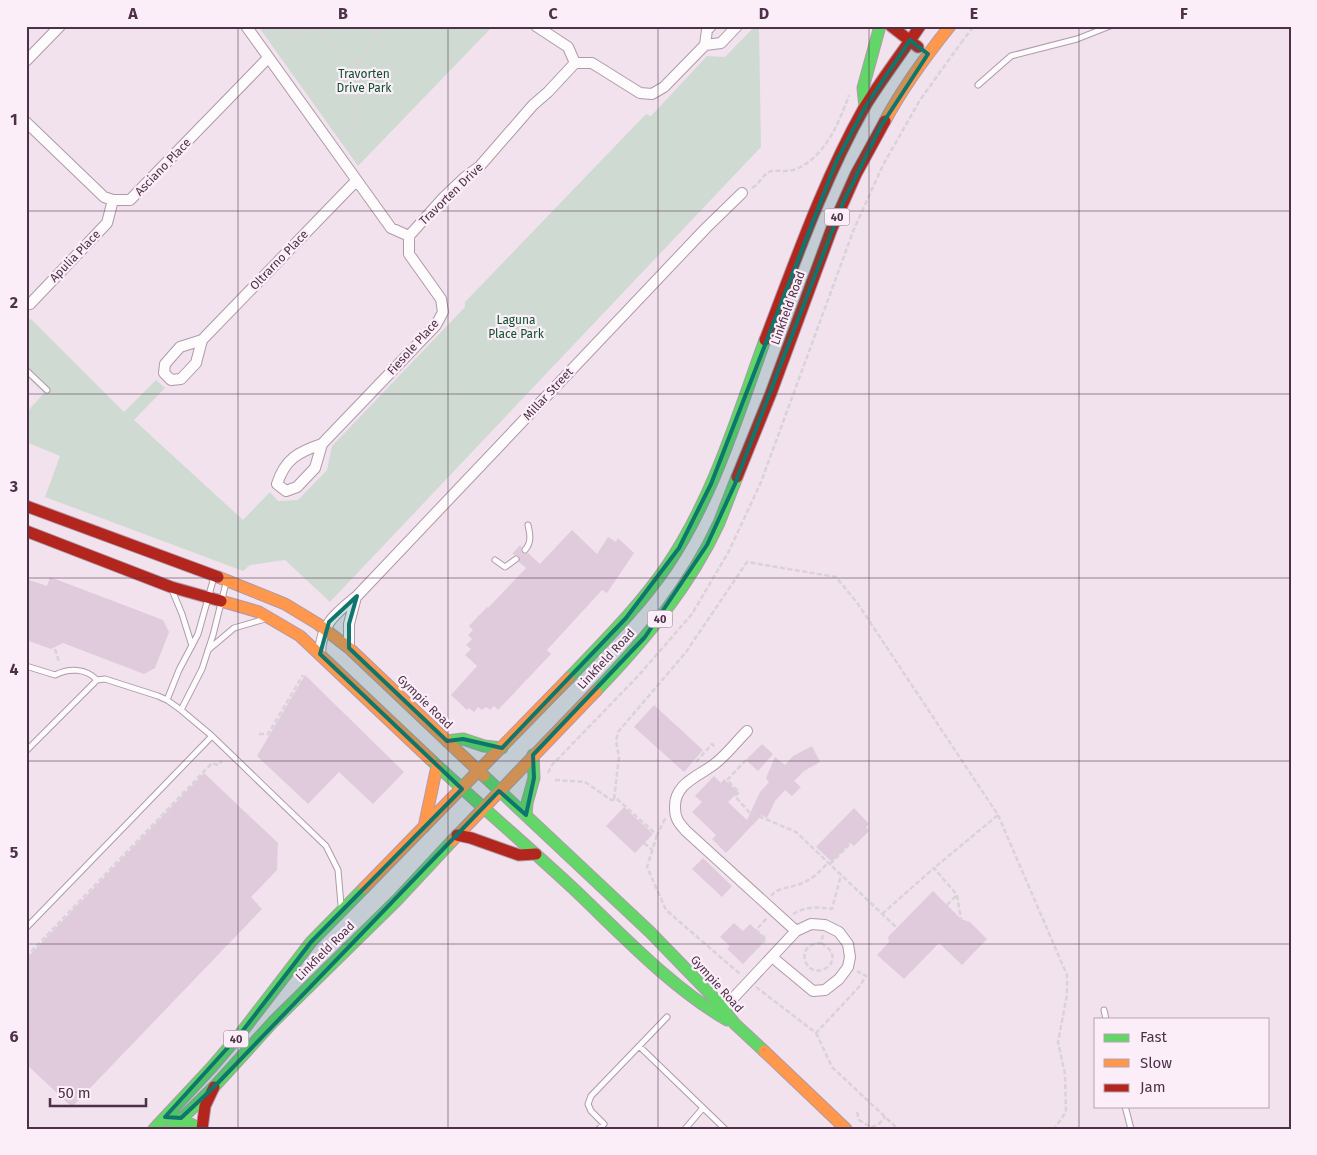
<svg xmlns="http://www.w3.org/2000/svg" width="1317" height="1155" font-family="'Fira Sans',sans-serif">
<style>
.green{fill:#cfdbd2}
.building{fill:#dfcbdb}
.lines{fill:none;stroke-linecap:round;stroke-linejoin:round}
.lane-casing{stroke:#ae9aaa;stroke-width:7}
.street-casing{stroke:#ae9aaa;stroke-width:12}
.fast-casing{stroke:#ae9aaa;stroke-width:13}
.slow-casing{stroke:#ae9aaa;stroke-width:13}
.jam-casing{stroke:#ae9aaa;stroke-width:13}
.path{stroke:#d8d3d7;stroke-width:2.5;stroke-dasharray:5 2.5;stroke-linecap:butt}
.lane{stroke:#fdfbfc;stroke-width:5}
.street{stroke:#fdfbfc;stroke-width:10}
.fast{stroke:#63d668;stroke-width:11}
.slow{stroke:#ff974d;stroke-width:11}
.jam{stroke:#b3261e;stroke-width:11}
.marked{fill:#0f766e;fill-opacity:0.2;stroke:#0f766e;stroke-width:4;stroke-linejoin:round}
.grid{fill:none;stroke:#4d3148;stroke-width:1;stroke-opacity:0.55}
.labels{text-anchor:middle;stroke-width:4.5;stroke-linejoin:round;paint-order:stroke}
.shield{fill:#fceef9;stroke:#826a7d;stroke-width:1}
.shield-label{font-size:11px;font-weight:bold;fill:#4d3148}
.park-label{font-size:12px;fill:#0c532b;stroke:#fceef9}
.street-label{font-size:12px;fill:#4d3148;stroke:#fceef9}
.neatline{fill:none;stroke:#4d3148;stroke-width:2}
.grid-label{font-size:16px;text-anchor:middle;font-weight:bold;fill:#4d3148}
</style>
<rect width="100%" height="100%" fill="#f2e2ee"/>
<path class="green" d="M258,26H493L358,166Z
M755,26H759L761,147L330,602L285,560L250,565L243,571L45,497L60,456L26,442V413L44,393L26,376V321L31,319L124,412L156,380L165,388L134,420L243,520L270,492L278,501L298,500L327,470L332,446L465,307V302L646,114L651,116L707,56L725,57Z"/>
<path class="building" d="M572,530L597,554L608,537L616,542L618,538L634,553L607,593L602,590L547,650L551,654L498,710L494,706L490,710L486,707L482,710L478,707L474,712L469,708L467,710L451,695L477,666L465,655L471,649L466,645L472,639L468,635L473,630L469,626L487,607L488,608L526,568L519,562V556L512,554L520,545L522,547L521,550L522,553L525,554L528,553L540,564Z
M50,577L163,620L169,632L155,668L144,674L63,643L51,649L26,640V579L47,586Z
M305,675L404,772L373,804L339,772L308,804L257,756Z
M654,705L703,750L684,772L634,727Z
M762,744L773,754L758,771L746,760Z
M812,746L820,762L804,771L794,781L801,787L792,796L785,790L775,801L767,818L762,815L726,853L712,839L716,835L692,812L702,802L695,796L714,776L721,783L724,779L738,792L728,802L747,820L760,792L769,782L766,778L775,757L785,765L793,756Z
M204,773L278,843L277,870L251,897L262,909L72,1107L26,1064V959Z
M624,807L653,834L635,853L606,826Z
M854,808L869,824L866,827L869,831L854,846L850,843L832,862L816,847Z
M703,858L732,886L722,897L692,869Z
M933,891L961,919L970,922L987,939L962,965L939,943L904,979L877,955L889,942L888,937Z
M734,923L743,931L750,924L766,939L743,964L727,949L730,946L720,937Z"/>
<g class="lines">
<defs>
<path id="lane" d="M978,85L1011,56L1077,39L1110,26
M26,370L47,390
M525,550C532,542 530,534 528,525
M495,560L505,567L516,559
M172,590L182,614L192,646
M208,650L234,628L265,619
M26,666L55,675C69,668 86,668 97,680L105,679L158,696L167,700L181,710L212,736L326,846L338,870L341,905
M167,700L179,670L198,634L214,577
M181,710L202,669L213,635L226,583
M26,751L97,680
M26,928L212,736
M1104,1010L1106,1019
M639,1046L725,1129
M1125,1106L1131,1129
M599,1129L604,1124L591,1111L588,1104L591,1096L667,1017
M685,1129L703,1108"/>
<path id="street" d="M246,26L391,228L409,236L444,197L464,178L480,166L533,105L548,92L575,63L568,47L536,26
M711,26L707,30L705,45L721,43L737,26
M26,61L60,26
M575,63H592L640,93L652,94L664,87L705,45
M26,122L104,197L113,200H130L268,58
M26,305L30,304L107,223L113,200
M202,340L196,363L181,379L171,380L164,373L165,364L180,347L202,340L356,181
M322,444L315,468L297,487L286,491L277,484C285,459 298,452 322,444L436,325L443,312L441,299L409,254V236
M349,648V624L356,597
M320,654C321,624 335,614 357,596L706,228L742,193
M747,731C737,741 728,753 717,762C701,776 674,782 675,808C675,819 679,823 686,831L796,931
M723,1009L796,931L811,924L825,925L839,932L848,944L850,957L848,967L839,979L825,990L813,991L772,957"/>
<path id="fast" d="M865,107L863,88L880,26
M569,678C603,642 639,607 667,566C713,498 737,417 765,340
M596,691C644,641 690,586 719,523C725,508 731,492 737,477
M447,741L463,739L484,746L502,748
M430,759C478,804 529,847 577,892C624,937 671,987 727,1020
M484,776L650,932L717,1001L735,1024L764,1051
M526,815L527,803L534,778L533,755
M165,1117L181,1118L199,1129
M154,1129L211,1068L241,1033L311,942L364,888
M171,1129L214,1087L273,1022L397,900L452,841"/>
<path id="slow" d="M885,121C903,87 926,56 950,26
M218,577L285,604L318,624L349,648L484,776
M221,601L259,612L300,636L430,759
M424,827L437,766
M452,841L596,691
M364,888L569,678
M764,1051L846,1129"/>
<path id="jam" d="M891,26L918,47
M765,340C795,262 823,181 864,108C881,80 902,53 920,26
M737,477L771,393L832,228L856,174L885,121
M26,506L218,577
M26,531L171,587L221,601
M457,835L471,838L519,855L536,854
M202,1129L205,1106L214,1087"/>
</defs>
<use href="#lane" class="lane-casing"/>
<use href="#street" class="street-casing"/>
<use href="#fast" class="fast-casing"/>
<use href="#slow" class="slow-casing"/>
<use href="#jam" class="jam-casing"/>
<path class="path" d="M319,26C325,48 347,50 360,66
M367,26L378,34
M961,43L974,26
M273,44L317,26
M339,139C368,118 353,103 357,76C360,56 372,40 385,26
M752,188C759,184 763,175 769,172C776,169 787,173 796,169C825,157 839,123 849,95
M55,649L59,662
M259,734H268L303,675
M746,760L727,780L739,792L735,796L749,812L796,832L897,928
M696,762L712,744L716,748
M548,773L552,765L639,675L692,614L729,551L761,482L854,229L883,165L920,100L961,43
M555,780L585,782L611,800L617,799L657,835L666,817
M614,799L619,757L616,741L618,732L686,652L747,562L836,577L858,604L998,815L934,868
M998,815L1067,975V995L1058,1042L1065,1074L1066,1112L1054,1129
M657,835L647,867L666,910L740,974
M644,843L652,850
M830,864L851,843
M771,896C778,887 790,888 800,884C812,880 820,871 829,862
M947,905L957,895
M793,914C806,906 818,907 832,909L841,875
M882,914L934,868L957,895L961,919
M821,943C852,960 812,985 805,960C802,948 812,943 821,943L823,935
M751,954L766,939L756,930L767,918
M26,957L212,763L218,765L222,761
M756,987L816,1033L859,987L866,976L857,971
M816,1033L832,1067L898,1129
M857,1112L859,1120L871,1127L878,1125L885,1117"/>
<use href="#lane" class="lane"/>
<use href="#street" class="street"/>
<use href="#fast" class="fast"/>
<use href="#slow" class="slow"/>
<use href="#jam" class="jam"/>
</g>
<path class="marked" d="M910,40L928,54L881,126L843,203L735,484L707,545L645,637L533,755L534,778L526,815L499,791L214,1087L181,1118L165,1117L241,1033L311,942L462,789L320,654L329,622L357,596L349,624V648L447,741L463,739L502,748L626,618L679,548L711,484L836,162L865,107Z"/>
<path class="grid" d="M238,26V1129M448,26V1129M658,26V1129M869,26V1129M1079,26V1129M26,211H1291M26,394H1291M26,578H1291M26,761H1291M26,944H1291"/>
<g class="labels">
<g class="shield">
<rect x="824.5" y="208.5" width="25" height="17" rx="4"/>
<rect x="647.5" y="610.5" width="25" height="17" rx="4"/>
<rect x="223.5" y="1030.5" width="25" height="17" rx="4"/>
</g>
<g class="shield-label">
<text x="837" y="221">40</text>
<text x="660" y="623">40</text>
<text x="236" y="1043">40</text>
</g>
<g class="park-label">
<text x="364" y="78">Travorten<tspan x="364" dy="14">Drive Park</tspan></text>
<text x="516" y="324">Laguna<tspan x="516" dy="14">Place Park</tspan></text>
</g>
<g class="street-label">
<text transform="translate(163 167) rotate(-46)" y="4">Asciano Place</text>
<text transform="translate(451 194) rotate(-44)" y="4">Travorten Drive</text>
<text transform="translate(75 256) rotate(-46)" y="4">Apulia Place</text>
<text transform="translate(279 260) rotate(-46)" y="4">Oltrarno Place</text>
<text transform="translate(788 308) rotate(-70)" y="4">Linkfield Road</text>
<text transform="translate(413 347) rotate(-48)" y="4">Fiesole Place</text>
<text transform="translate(548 394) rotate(-47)" y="4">Millar Street</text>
<text transform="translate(606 659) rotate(-47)" y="4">Linkfield Road</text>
<text transform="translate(425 702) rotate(44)" y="4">Gympie Road</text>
<text transform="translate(325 951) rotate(-45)" y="4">Linkfield Road</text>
<text transform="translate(717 984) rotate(48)" y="4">Gympie Road</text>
</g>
</g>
<rect width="1317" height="1155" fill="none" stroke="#fceef9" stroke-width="55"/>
<rect x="1094" y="1018" width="175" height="90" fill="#fceef9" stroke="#b6a2b2"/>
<rect x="1104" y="1034" width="25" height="8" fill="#63d668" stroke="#b6a2b2"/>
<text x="1140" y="1042" font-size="15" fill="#4d3148">Fast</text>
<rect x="1104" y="1059" width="25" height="8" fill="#ff974d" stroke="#b6a2b2"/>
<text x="1140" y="1068" font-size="15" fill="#4d3148">Slow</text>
<rect x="1104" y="1084" width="25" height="8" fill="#b3261e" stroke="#b6a2b2"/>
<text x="1140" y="1092" font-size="15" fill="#4d3148">Jam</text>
<path d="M50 1098v8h96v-8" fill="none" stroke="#4d3148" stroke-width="2.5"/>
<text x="58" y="1098" font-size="15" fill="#4d3148" stroke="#fceef9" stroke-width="4" paint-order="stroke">50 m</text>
<rect x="28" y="28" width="1262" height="1100" class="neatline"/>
<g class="grid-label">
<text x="133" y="19">A</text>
<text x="343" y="19">B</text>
<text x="553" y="19">C</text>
<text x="764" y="19">D</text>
<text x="974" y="19">E</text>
<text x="1184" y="19">F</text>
<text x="14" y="125">1</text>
<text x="14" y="308">2</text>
<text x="14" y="492">3</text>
<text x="14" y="675">4</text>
<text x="14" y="858">5</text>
<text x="14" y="1042">6</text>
</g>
</svg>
